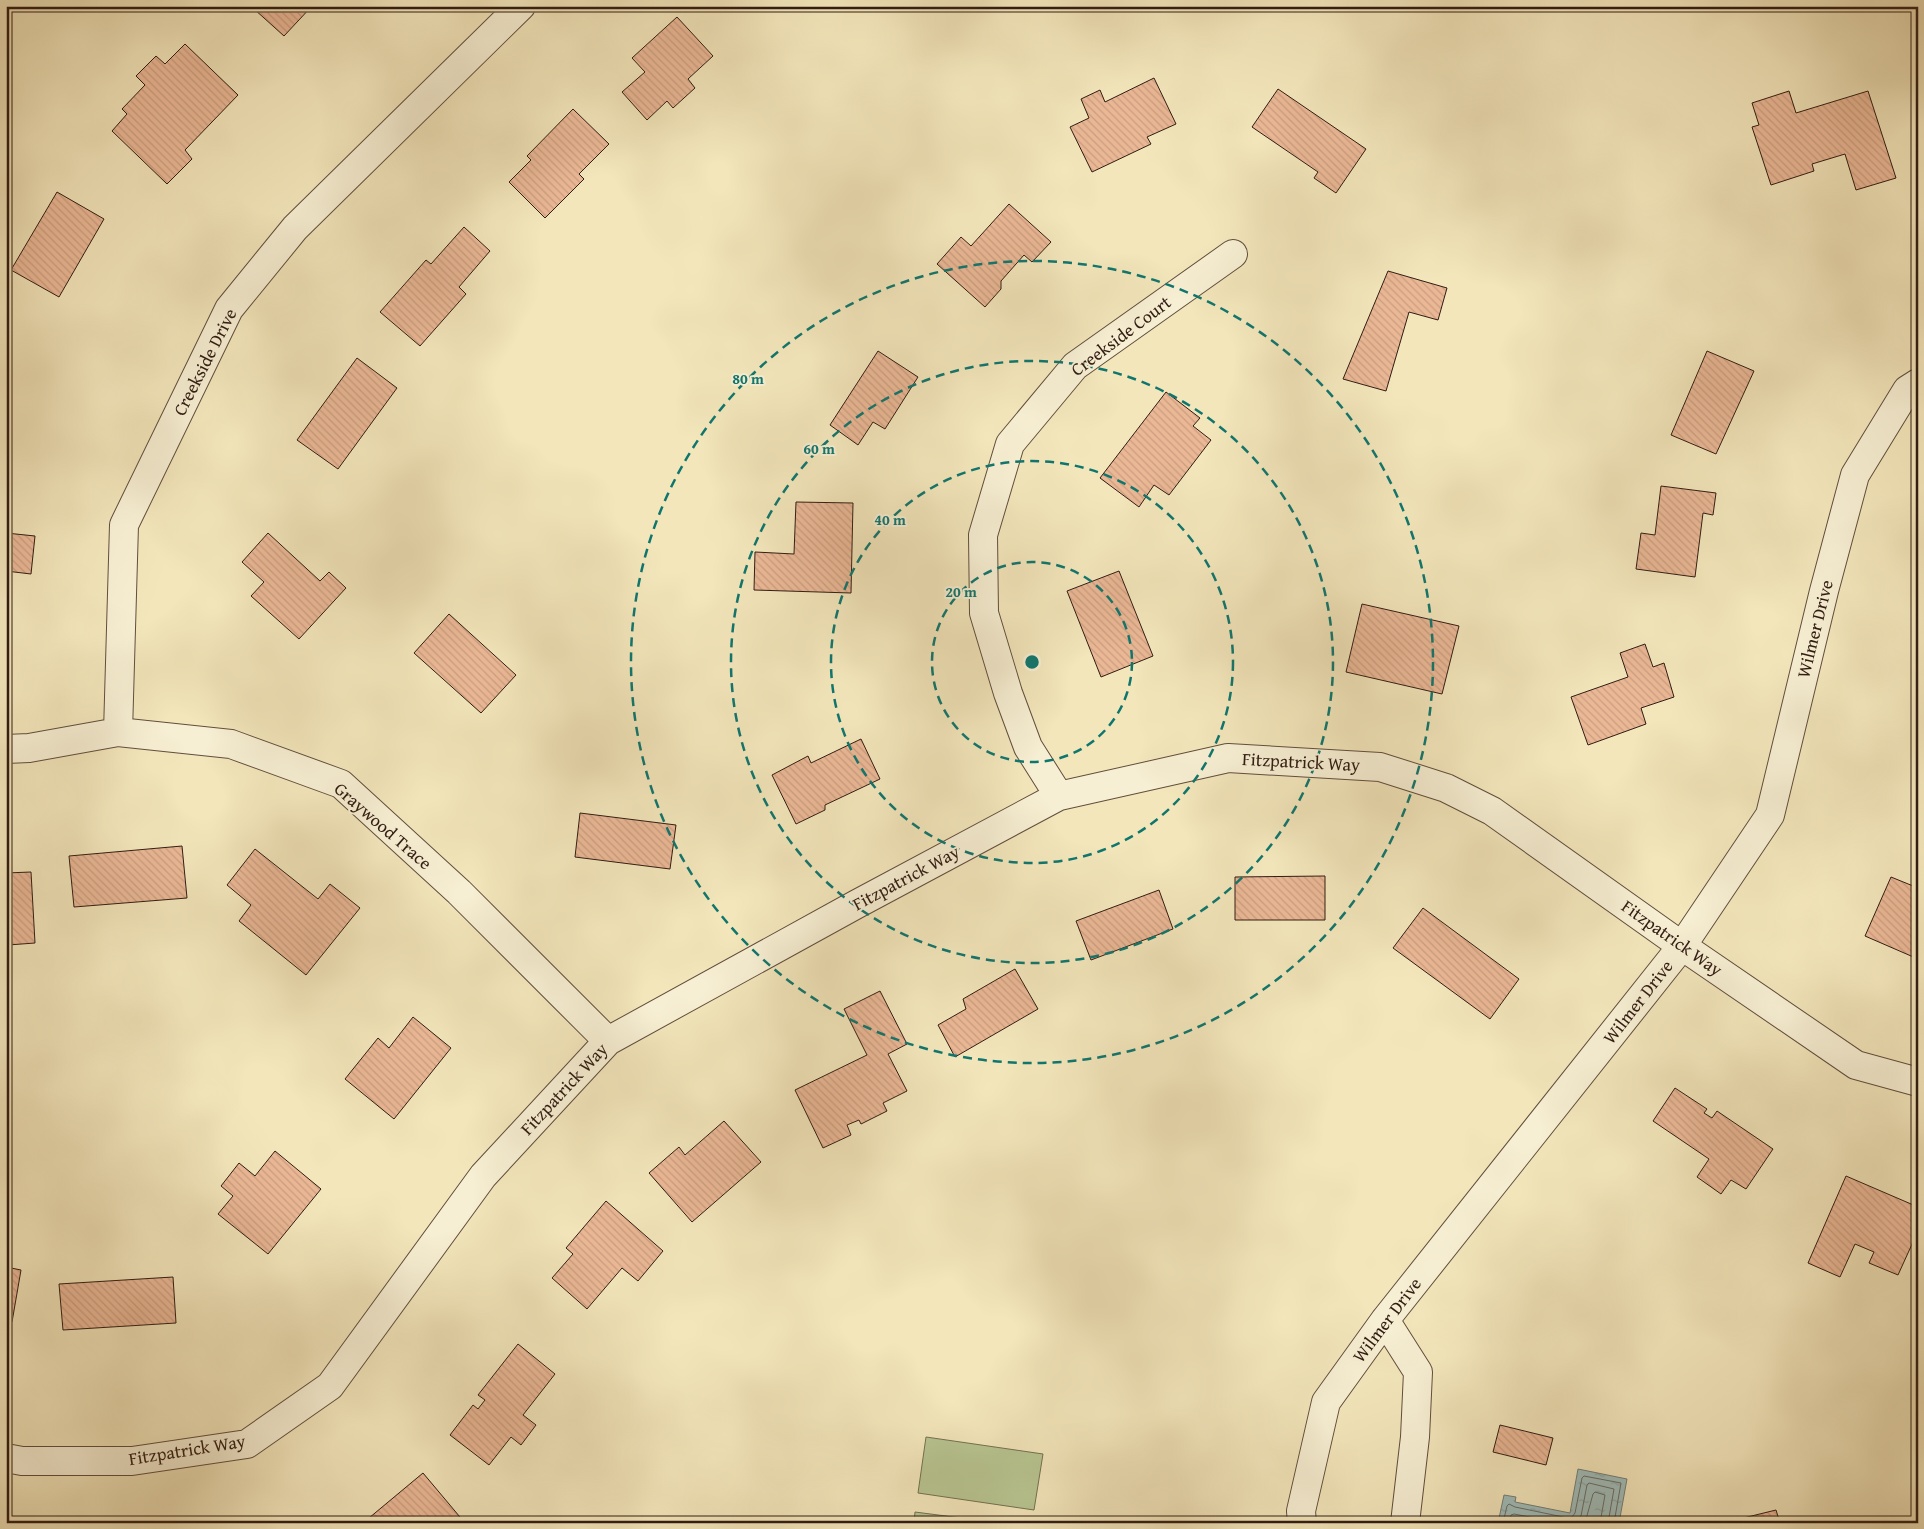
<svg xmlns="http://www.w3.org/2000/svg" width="1924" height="1529" font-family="'Gentium Book Plus',serif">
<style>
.garden{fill:#b8c692;stroke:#747152}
.water{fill:url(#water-ripples);stroke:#737d77}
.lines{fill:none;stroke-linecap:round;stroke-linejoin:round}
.shore{stroke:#686c66;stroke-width:1}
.building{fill:url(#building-back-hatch);stroke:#301c13}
.minor-casing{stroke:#614e3d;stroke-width:30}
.minor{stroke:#f7efd3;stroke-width:28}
.ring{fill:none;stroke:#0f766e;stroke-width:2.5;stroke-dasharray:9 6}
.labels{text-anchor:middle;stroke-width:4;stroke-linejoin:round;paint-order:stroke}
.street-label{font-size:18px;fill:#301c13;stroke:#f7efd3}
.centre{fill:#0f766e;stroke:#f7efd3;stroke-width:2.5}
.ring-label{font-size:15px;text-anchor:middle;font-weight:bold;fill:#0f766e;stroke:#f7efd3;stroke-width:4;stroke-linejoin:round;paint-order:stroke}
</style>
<defs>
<pattern id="water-ripples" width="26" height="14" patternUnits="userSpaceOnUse" patternTransform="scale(1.25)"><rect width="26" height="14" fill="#a0bdba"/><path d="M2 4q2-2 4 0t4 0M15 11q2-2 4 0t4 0" fill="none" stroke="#8aa29f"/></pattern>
<pattern id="building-back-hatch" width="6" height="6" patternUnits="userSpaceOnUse" patternTransform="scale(1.25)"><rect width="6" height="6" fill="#ebb896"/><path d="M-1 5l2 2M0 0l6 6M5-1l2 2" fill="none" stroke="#ca9e80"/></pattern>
</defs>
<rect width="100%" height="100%" fill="#f3e6bb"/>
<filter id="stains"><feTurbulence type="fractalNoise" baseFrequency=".004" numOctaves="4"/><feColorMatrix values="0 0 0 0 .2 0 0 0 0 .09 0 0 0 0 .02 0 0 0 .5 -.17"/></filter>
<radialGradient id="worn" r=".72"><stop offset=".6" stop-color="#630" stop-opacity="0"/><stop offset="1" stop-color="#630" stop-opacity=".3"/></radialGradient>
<path class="garden" d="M926,1437L1043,1454L1034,1510L918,1493Z
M915,1512L1000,1523H914Z"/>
<path class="water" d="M1578,1469L1627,1479L1619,1523H1498L1504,1495L1516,1497L1515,1502L1570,1513Z"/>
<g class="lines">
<path class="shore" d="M1503,1523L1507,1506L1509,1504L1515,1507L1568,1518L1572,1517L1575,1513L1582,1478L1584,1476L1621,1483L1614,1523
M1510,1523L1511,1515L1514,1514L1561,1523
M1574,1523L1581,1516L1587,1485L1589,1483L1614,1489L1608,1523
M1585,1523L1593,1494L1595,1492L1605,1495L1600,1523"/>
</g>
<path class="building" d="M257,6H312L284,36L254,9Z
M677,17L713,56L688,79L695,88L673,108L667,101L647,120L622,92L645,72L632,58Z
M185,44L238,95L185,150L192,159L167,184L112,131L127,114L122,109L145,85L136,76L156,56L165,64Z
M1154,78L1176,124L1147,137L1151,144L1092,172L1070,127L1089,118L1081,99L1100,90L1105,102Z
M1278,89L1366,149L1336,193L1314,178L1318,172L1252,127Z
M1789,91L1796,113L1868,91L1896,178L1856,190L1845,154L1812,164L1814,171L1771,185L1752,127L1759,125L1752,103Z
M573,109L609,144L579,174L584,179L545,218L509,182L531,160L527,156Z
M57,192L104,219L59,297L11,270Z
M1009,204L1051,242L1032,262L1024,255L1001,281V289L985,307L937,264L961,237L971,246Z
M464,227L490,251L459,287L466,294L420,346L380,312L426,260L431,264Z
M1388,271L1447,288L1438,320L1409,312L1386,391L1343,379Z
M878,351L918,377L885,429L873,422L858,445L830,425Z
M1707,351L1754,371L1716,454L1671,435Z
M357,358L397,388L338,469L297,440Z
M1166,392L1200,418L1193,426L1211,440L1169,495L1154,485L1139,507L1100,478Z
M1661,486L1716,493L1713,515L1703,513L1695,577L1636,569L1641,533L1655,535Z
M796,502L853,503L851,593L754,590L755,552L794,554Z
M6,533L35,536L31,574L6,571Z
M268,533L320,581L329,572L346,588L299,639L251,596L264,582L242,562Z
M1119,571L1153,656L1101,677L1067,591Z
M1362,604L1459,626L1442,694L1346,672Z
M449,614L516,675L481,713L414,653Z
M1645,644L1653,667L1664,663L1674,697L1641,708L1646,724L1588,745L1571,697L1628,677L1620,653Z
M861,739L880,779L825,805V810L796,824L772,775L808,756L811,763Z
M580,813L676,825L670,869L575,857Z
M182,846L187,898L74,907L69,856Z
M255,849L318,899L330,884L360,908L306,975L239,921L251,905L227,885Z
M31,872L35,943L8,945V962H6V873Z
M1325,876V920H1235V877Z
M1891,877L1918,888V959L1865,936Z
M1159,890L1173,929L1091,960L1076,921Z
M1423,908L1519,979L1490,1019L1393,948Z
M1015,969L1038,1009L955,1057L938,1025L966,1009L963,999Z
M880,991L907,1044L888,1054L907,1091L883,1103L887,1111L861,1124L859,1120L847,1125L851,1135L823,1148L795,1090L867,1055L844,1009Z
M413,1017L451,1048L394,1119L345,1079L378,1038L389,1048Z
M1675,1088L1707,1109L1704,1113L1712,1118L1717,1111L1773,1149L1746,1189L1731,1180L1721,1194L1697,1177L1709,1159L1653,1121Z
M724,1121L761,1162L692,1222L649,1173L679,1147L685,1155Z
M275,1151L321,1189L268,1254L218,1214L233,1196L221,1186L239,1163L255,1176Z
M1846,1176L1918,1207V1231L1898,1275L1869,1263L1874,1252L1855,1244L1840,1277L1808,1263Z
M606,1201L663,1251L638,1281L622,1268L587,1309L552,1278L573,1254L566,1248Z
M6,1267L21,1270L12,1322L6,1321Z
M173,1277L176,1323L63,1330L59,1284Z
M518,1344L555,1374L523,1415L536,1425L521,1445L511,1437L489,1465L450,1435L473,1405L478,1409L485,1400L478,1395Z
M1500,1425L1553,1438L1546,1465L1493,1452Z
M423,1473L465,1523H363Z
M1776,1510L1780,1523H1728L1727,1522Z"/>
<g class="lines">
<defs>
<path id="minor" d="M118,732L124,525L229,309L295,228L521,6
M6,749L29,748L118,732L231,744L341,784L459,892L608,1041
M1059,796L1028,747L1008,693L984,613L983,535L1010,444L1075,366L1233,254
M1385,1320L1418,1372L1415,1437L1405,1523
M6,1458L22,1461H132L247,1444L330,1386L483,1176L608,1041L857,904L1059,796L1228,758L1380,767L1446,788L1492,811L1682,946L1856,1065L1918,1082
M1302,1523L1301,1511L1326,1402L1385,1320L1682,946L1770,815L1824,591L1855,475L1907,390L1918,383"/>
</defs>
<use href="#minor" class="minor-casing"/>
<use href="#minor" class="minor"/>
</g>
<g class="ring">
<circle cx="1032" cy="662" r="100"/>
<circle cx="1032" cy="662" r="201"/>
<circle cx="1032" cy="662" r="301"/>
<circle cx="1032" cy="662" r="401"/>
</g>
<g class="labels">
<g class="street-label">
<text transform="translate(1121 336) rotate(-37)" y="6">Creekside Court</text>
<text transform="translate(205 362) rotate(-63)" y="6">Creekside Drive</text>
<text transform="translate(1815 629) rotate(-76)" y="6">Wilmer Drive</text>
<text transform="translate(1301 762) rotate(3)" y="6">Fitzpatrick Way</text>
<text transform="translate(383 826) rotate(41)" y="6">Graywood Trace</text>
<text transform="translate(906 878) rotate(-28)" y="6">Fitzpatrick Way</text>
<text transform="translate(1672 938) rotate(35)" y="6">Fitzpatrick Way</text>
<text transform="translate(1638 1002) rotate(-52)" y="6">Wilmer Drive</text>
<text transform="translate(564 1089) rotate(-47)" y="6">Fitzpatrick Way</text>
<text transform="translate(1387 1320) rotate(-53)" y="6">Wilmer Drive</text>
<text transform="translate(187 1450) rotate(-9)" y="6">Fitzpatrick Way</text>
</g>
</g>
<circle cx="1032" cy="662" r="8" class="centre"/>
<g class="ring-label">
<text x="748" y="384">80 m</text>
<text x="819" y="454">60 m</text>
<text x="890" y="525">40 m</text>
<text x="961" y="597">20 m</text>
</g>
<rect width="1924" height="1529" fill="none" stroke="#f3e6bb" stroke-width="25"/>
<rect x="8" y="8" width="1909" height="1514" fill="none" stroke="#301c13" stroke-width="2.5"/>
<rect x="12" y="12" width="1899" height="1504" fill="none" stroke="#301c13"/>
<rect width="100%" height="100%" filter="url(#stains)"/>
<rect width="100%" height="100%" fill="url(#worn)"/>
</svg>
